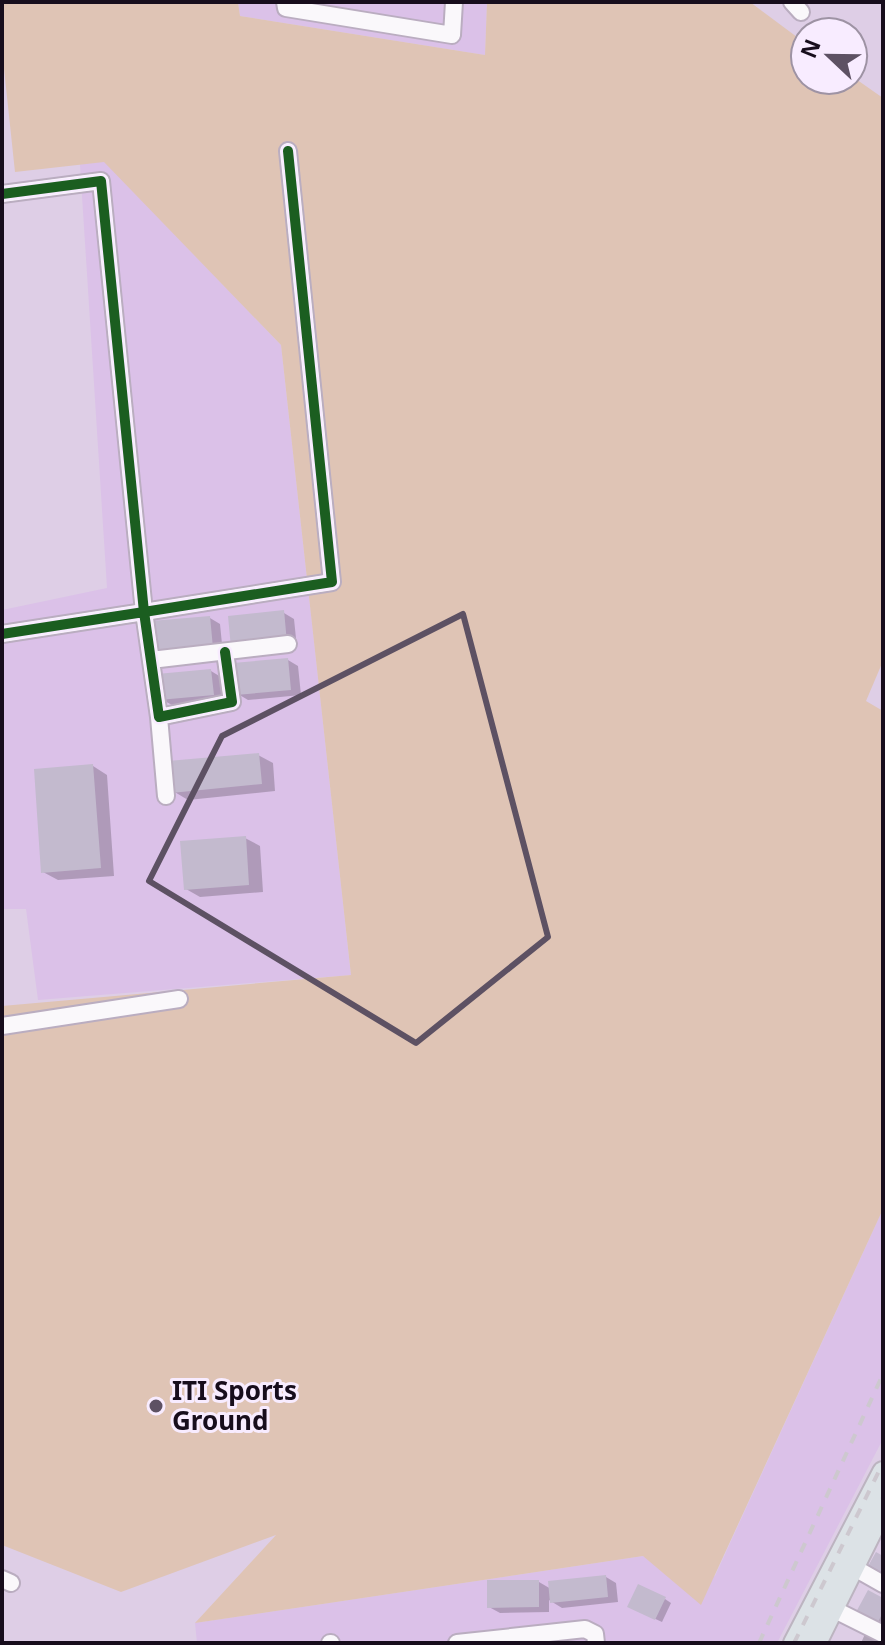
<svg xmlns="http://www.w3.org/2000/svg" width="885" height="1645" font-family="'Noto Sans',sans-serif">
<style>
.built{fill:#dbc1e8}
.green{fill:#dfc4b5}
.shadow{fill:#0003}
.building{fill:#c3bace}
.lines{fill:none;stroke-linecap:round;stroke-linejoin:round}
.minor-casing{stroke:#baadc0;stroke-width:20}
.major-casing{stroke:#bcb4c0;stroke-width:24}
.minor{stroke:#faf8fb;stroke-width:16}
.major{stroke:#dce2e6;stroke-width:20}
.rail{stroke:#cdc8cf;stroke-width:4;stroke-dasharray:10 10;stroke-linecap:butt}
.cycleway-casing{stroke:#f8ecff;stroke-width:15}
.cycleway{stroke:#1b5e20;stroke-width:10}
.marked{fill:none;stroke:#5d5163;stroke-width:6;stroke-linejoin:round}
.poi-dot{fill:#5d5163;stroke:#f8ecff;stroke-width:3}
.labels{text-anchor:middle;stroke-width:6;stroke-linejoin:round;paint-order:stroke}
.poi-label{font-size:26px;font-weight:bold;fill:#170d1c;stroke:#f8ecff;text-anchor:start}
</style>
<rect width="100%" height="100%" fill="#decee6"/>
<path class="built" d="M238,2H487L485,55L240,16Z
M104,161L281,345L351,975L38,1000L26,909H2V610L107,588L80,164Z
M883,1209V1439L777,1643H197L195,1623L643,1556L715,1576Z"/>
<path class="green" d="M2,2H238L240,16L485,55L487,2H750L805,43V80L853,77L883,98V661L866,701L883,711V1209L701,1605L643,1556L195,1623L276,1535L121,1592L2,1545V1006L351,975L281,345L104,162L15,172L2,50Z"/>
<path class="shadow" d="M284,613L294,619L297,648L243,653Z
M210,618L220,624L223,654L153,623Z
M288,660L298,666L301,695L248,700L238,694Z
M211,671L221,677L223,700L172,705L161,699Z
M258,755L273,763L275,791L188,800L173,791Z
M93,766L107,775L114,876L58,880L43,872Z
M245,838L260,846L263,892L200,897L186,889Z
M606,1577L616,1583L618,1602L562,1608L549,1600V1612L500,1613L489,1607L539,1582L551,1589Z
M665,1599L671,1603L662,1622L636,1610Z
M883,1600V1628L857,1614Z
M865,1634L883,1643H861Z"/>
<path class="building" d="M284,610L287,643L231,648L228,616Z
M210,616L213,648L154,654L151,621Z
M288,658L291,690L236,695L233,663Z
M211,669L214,695L159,700L157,674Z
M259,753L262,784L171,793L168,761Z
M93,764L101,868L41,873L34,769Z
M246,836L249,885L184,890L180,841Z
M876,1552L883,1556V1579L866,1570Z
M606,1575L608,1597L550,1603L548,1581Z
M487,1580H539V1607L487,1608Z
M638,1584L666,1597L655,1620L627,1607Z
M868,1590L883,1598V1612L876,1626L855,1614Z"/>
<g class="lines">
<defs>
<path id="minor" d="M285,2L286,8L452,35L454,2
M792,2L801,12
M2,194L101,181L144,612L2,634
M225,652L232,702L159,717L144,612L332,582L288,151
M151,660L288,644
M159,717L166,796
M2,1026L179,999
M853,1567L883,1584
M2,1579L11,1583
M833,1609L883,1634
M330,1643H331
M457,1643L585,1629L595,1634L596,1643"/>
<path id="major" d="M794,1643L883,1472
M816,1643L883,1508"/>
</defs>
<use href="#minor" class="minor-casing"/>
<use href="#major" class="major-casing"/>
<use href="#minor" class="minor"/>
<use href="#major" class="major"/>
<path class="rail" d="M759,1643L883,1374
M794,1643L883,1463"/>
<defs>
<path id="cycleway" d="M2,194L101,181L144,612L2,634
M225,652L232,702L159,717L144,612L332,582L288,151"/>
</defs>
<use href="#cycleway" class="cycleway-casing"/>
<use href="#cycleway" class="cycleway"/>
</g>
<path class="marked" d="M463,614L548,937L416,1043L149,881L222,736Z"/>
<circle class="poi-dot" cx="156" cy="1406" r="8"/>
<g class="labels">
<g class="poi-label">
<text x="172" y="1400">ITI Sports<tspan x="172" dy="30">Ground</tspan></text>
</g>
</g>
<rect width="885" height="1645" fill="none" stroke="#170d1c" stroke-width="8"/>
<g transform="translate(829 56) rotate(292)"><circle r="38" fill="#f8ecff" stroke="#9e93a4" stroke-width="2"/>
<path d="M0-6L14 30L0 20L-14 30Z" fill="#5d5163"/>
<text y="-12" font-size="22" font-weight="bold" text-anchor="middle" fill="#170d1c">N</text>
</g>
</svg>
